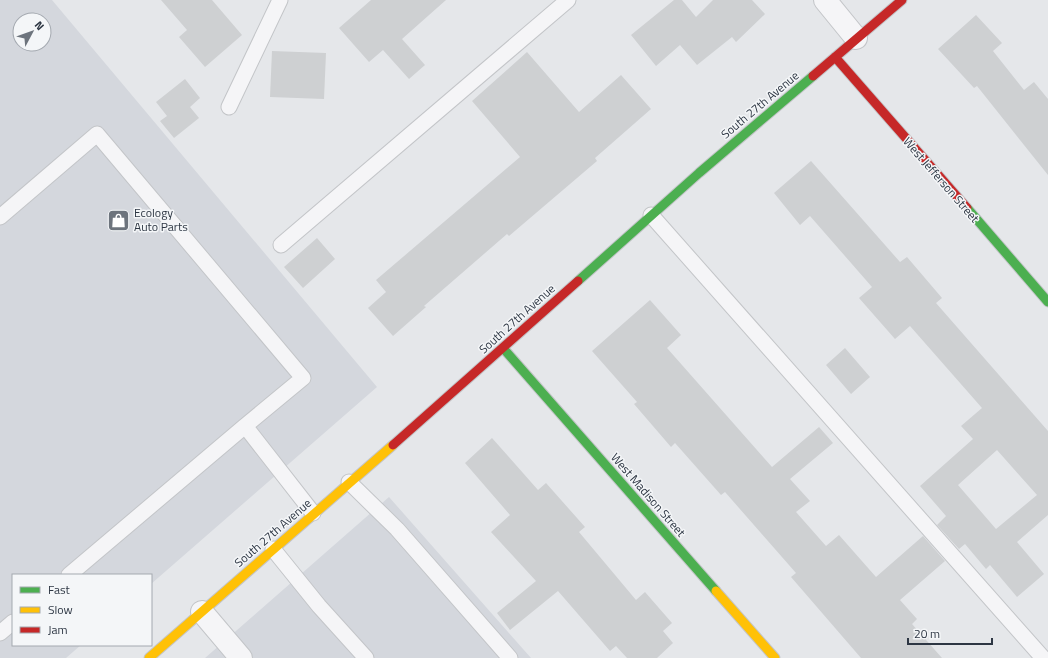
<svg xmlns="http://www.w3.org/2000/svg" width="1048" height="658" font-family="'Titillium Web',sans-serif">
<style>
.built{fill:#d4d7dd;fill-rule:evenodd}
.building{fill:#ced0d2;fill-rule:evenodd}
.lines{fill:none;stroke-linecap:round;stroke-linejoin:round}
.lane-casing{stroke:#c3c5c8;stroke-width:17}
.street-casing{stroke:#c3c5c8;stroke-width:24}
.fast-casing{stroke:#c3c5c8;stroke-width:11}
.slow-casing{stroke:#c3c5c8;stroke-width:11}
.jam-casing{stroke:#c3c5c8;stroke-width:11}
.lane{stroke:#f5f5f7;stroke-width:15}
.street{stroke:#f5f5f7;stroke-width:22}
.fast{stroke:#4caf50;stroke-width:9}
.slow{stroke:#ffc107;stroke-width:9}
.jam{stroke:#c62828;stroke-width:9}
.labels{text-anchor:middle;stroke-width:3;stroke-linejoin:round;paint-order:stroke}
.street-label{font-size:12px;fill:#2d3643;stroke:#f4f6f8}
.poi-label{font-size:12px;fill:#2d3643;stroke:#f4f6f8;text-anchor:start}
</style>
<rect width="100%" height="100%" fill="#e5e7ea"/>
<path class="built" d="M0,0H52L377,387L151,584V575H13V645H81L66,658H0ZM20,20H44V44H20Z
M389,497L531,658H205Z"/>
<path class="building" d="M161,0H212L242,35L205,67L179,37L187,30Z
M371,0H446L402,39L425,65L409,79L383,50L369,62L339,28Z
M674,0H682L696,17L713,0H752L765,14L736,42L732,37L697,65L680,45L656,66L631,35Z
M976,15L1002,43L993,51L1024,90L1034,82L1048,99V175L977,86L974,88L938,49Z
M272,51L326,53L324,99L270,97Z
M527,52L579,112L621,75L651,109L595,158L597,161L509,236L507,234L424,306L426,307L393,336L368,308L386,292L376,280L520,157L472,101Z
M185,79L200,98L190,107L199,118L174,138L160,121L167,116L156,102Z
M811,161L900,262L907,257L942,298L936,303L1048,431V515L1017,542L1044,574L1017,597L990,565L986,569L965,544L959,549L937,525L946,516L920,486L973,439L961,426L982,408L910,326L895,339L859,298L872,287L810,216L800,225L774,193ZM997,450L1037,495L996,529L958,485Z
M317,238L335,259L303,288L284,267Z
M650,300L681,335L667,348L772,467L819,427L833,443L790,479L810,501L796,512L826,546L839,535L876,577L923,536L945,561L900,600L917,619L912,624L942,658H861L791,577L796,573L725,492L721,495L675,443L671,447L634,404L637,402L592,351Z
M845,348L870,377L851,394L826,365Z
M492,438L538,490L546,483L585,527L579,532L636,600L645,592L672,623L663,631L673,643L657,658H627L616,646L610,651L558,591L510,630L497,613L536,581L491,532L510,515L465,463Z"/>
<g class="lines">
<defs>
<path id="lane" d="M229,107L280,0
M651,215L1043,658
M0,217L97,134L303,378L245,426L313,513
M281,245L568,0
M349,482L397,529L510,658
M273,549L319,606L366,658
M69,575L245,426
M0,633L13,622"/>
<path id="street" d="M825,0L856,38
M202,612L241,658"/>
<path id="fast" d="M967,208L1048,302
M578,281L699,173L813,76
M503,348L716,591"/>
<path id="slow" d="M716,591L775,658
M149,658L393,445"/>
<path id="jam" d="M835,57L967,208
M813,76L902,0
M393,445L578,281"/>
</defs>
<use href="#lane" class="lane-casing"/>
<use href="#street" class="street-casing"/>
<use href="#fast" class="fast-casing"/>
<use href="#slow" class="slow-casing"/>
<use href="#jam" class="jam-casing"/>
<use href="#lane" class="lane"/>
<use href="#street" class="street"/>
<use href="#fast" class="fast"/>
<use href="#slow" class="slow"/>
<use href="#jam" class="jam"/>
</g>
<defs>
<symbol id="shop-square" viewBox="-11 -11 22 22"><rect x="-9" y="-9" width="18" height="18" rx="4" fill="#6d747d" stroke="#f4f6f8"/><path d="M-5-2.5h2.3a2.7 3.5 0 0 1 5.4 0H5L5.5 6h-11ZM-1.5-2.5h3a1.5 2.3 0 0 0-3 0Z" fill="#fff"/></symbol>
</defs>
<g fill-rule="evenodd">
<use href="#shop-square" x="106" y="208" width="25" height="25"/>
</g>
<g class="labels">
<g class="street-label">
<text transform="translate(760 105) rotate(-40)" y="4">South 27th Avenue</text>
<text transform="translate(941 180) rotate(49)" y="4">West Jefferson Street</text>
<text transform="translate(517 319) rotate(-42)" y="4">South 27th Avenue</text>
<text transform="translate(648 495) rotate(49)" y="4">West Madison Street</text>
<text transform="translate(273 533) rotate(-41)" y="4">South 27th Avenue</text>
</g>
<g class="poi-label">
<text x="134" y="217">Ecology<tspan x="134" dy="14">Auto Parts</tspan></text>
</g>
</g>
<rect x="12" y="574" width="140" height="72" fill="#f4f6f8" stroke="#a4a9b0"/>
<rect x="20" y="587" width="20" height="6" fill="#4caf50" stroke="#a4a9b0"/>
<text x="48" y="594" font-size="12" fill="#2d3643">Fast</text>
<rect x="20" y="607" width="20" height="6" fill="#ffc107" stroke="#a4a9b0"/>
<text x="48" y="614" font-size="12" fill="#2d3643">Slow</text>
<rect x="20" y="627" width="20" height="6" fill="#c62828" stroke="#a4a9b0"/>
<text x="48" y="634" font-size="12" fill="#2d3643">Jam</text>
<g transform="translate(32 32) rotate(49)"><circle r="19" fill="#f4f6f8" stroke="#a4a9b0"/>
<path d="M0-3L7 15L0 10L-7 15Z" fill="#6d747d"/>
<text y="-6" font-size="11" font-weight="bold" text-anchor="middle" fill="#2d3643">N</text>
</g>
<path d="M908 638v6h84v-6" fill="none" stroke="#2d3643" stroke-width="2"/>
<text x="914" y="638" font-size="12" fill="#2d3643" stroke="#f4f6f8" stroke-width="3" paint-order="stroke">20 m</text>
</svg>
